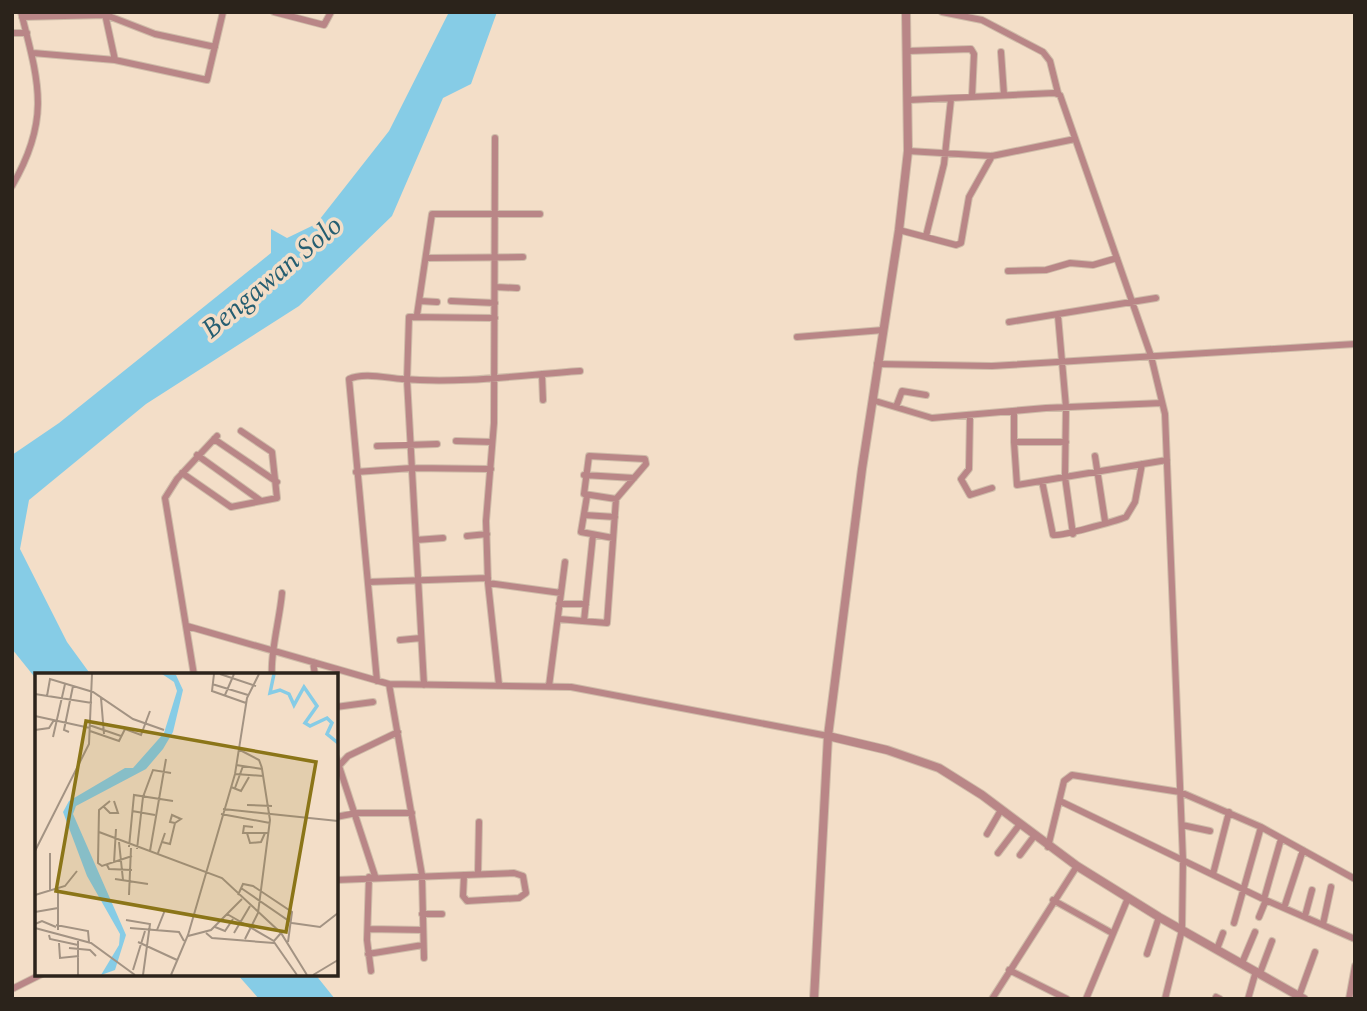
<svg xmlns="http://www.w3.org/2000/svg" width="1367" height="1011" font-family="Spectral,serif">
<style>
.water{fill:#86cce6}
.lines{fill:none;stroke-linecap:round;stroke-linejoin:round}
.minor-casing{stroke:#cfbca9;stroke-width:8}
.tertiary-casing{stroke:#cfbca9;stroke-width:10}
.minor{stroke:#b98687;stroke-width:6}
.tertiary{stroke:#b98687;stroke-width:8}
.labels{text-anchor:middle;stroke-width:7;stroke-linejoin:round;paint-order:stroke}
.water-label{font-size:28px;font-style:italic;fill:#265e71;stroke:#f3dec8}
.inset-river{fill:none;stroke:#86cce6;stroke-width:3.5}
.inset-road{fill:none;stroke:#a39383;stroke-width:2}
.view{fill:#8b7518;fill-opacity:0.15;stroke:#8b7518;stroke-width:3.5}
.inset-edge{fill:none;stroke:#2b231b;stroke-width:3.5}
</style>
<rect width="100%" height="100%" fill="#f3dec8"/>
<path class="water" d="M449,12H497L471,84L443,98L392,216L299,306L146,404L29,500L20,549L67,642L91,675H37V680L12,649V455L59,423L271,253V229L287,238L316,224L389,131Z
M237,974H315L335,999H259Z"/>
<g class="lines">
<defs>
<path id="minor" d="M274,12L324,25L331,12
M942,12L982,20L1043,52L1050,61L1058,93
M105,14L115,60
M22,17L106,15L155,34L215,47
M12,33H27
M908,51L971,49L974,54L972,97
M1001,52L1004,95
M33,53L115,60L207,80L223,12
M909,100L1054,93L1060,95L1151,356L1165,414L1183,860L1182,930L1165,999
M495,138L494,423L486,521L488,583L499,685
M908,151L992,156L1075,139
M12,186C51,119 39,83 21,12
M899,230L956,245L961,243L969,197L992,156
M926,236L944,164L951,99
M427,258L523,257
M1008,271L1046,270L1070,263L1093,265L1117,258
M496,287L517,288
M420,301L437,302
M451,301L495,303
M417,315L432,214H540
M1058,316L1066,407L1065,477L1073,534
M1009,322L1156,298
M797,337L883,330
M877,364L992,366L1355,344
M542,374L543,400
M872,400L932,418L1046,408L1162,403
M896,407L902,391L926,395
M1014,411V442
M970,415L969,469L961,479L970,495L992,488
M214,439L277,482
M456,441L492,442
M1066,442H1014L1017,485L1167,460
M377,446L437,444
M197,455L261,501
M1095,456L1105,521
M356,472L412,468L491,469
M182,473L231,507L277,498L272,452L241,431
M584,475L634,478
M1042,481L1053,535C1059,537 1116,521 1126,517L1135,502L1142,464
M587,496L581,532L613,538
M584,515L615,517
M467,536L487,534
M416,540L443,538
M368,582L488,578
M488,583L561,593
M559,604H586
M558,619L607,623L616,499L646,464L645,459L589,456L584,494L616,499
M584,621L593,535
M187,626L389,684L571,687L828,736
M400,640L421,638
M313,662L315,675
M194,675L165,498L177,479L217,436
M272,675C270,653 280,618 282,593
M377,681L349,379C363,372 387,378 402,379C461,384 522,375 580,371
M389,684L422,875L424,958
M424,685L407,380L409,317L495,318
M549,686L565,562
M336,707L373,702
M336,757L375,876
M337,768L348,756L398,732
M1060,801L1261,898L1355,939
M336,817L356,813H412
M1182,825L1210,831
M987,834L1001,810
M1048,847L1064,781L1072,775L1180,792L1261,827L1355,879
M998,853L1020,824
M1020,855L1035,835
M478,874L479,822
M1213,874L1229,812
M369,877L367,940L371,971
M336,880L514,873L523,876L526,893L519,898L467,901L463,896L464,875
M1264,899L1281,839
M1053,900L1112,933
M1284,908L1303,850
M422,914H442
M1305,916L1312,890
M1259,917L1266,900
M1234,923L1261,827
M1323,924L1331,887
M368,929L423,930
M1217,949L1223,933
M368,954L423,945
M1147,954L1159,917
M1242,963L1255,932
M1009,970L1067,999
M1260,973L1272,941
M12,989L42,974
M1216,997L1220,999
M992,999L1077,866
M1086,999L1128,898
M1248,999L1256,971
M1298,999L1315,952
M1349,999L1355,966"/>
<path id="tertiary" d="M828,736L887,750L939,768L982,795L1077,866L1159,917L1304,999
M814,999L828,736L862,469L899,230L908,151L906,12"/>
</defs>
<use href="#minor" class="minor-casing"/>
<use href="#tertiary" class="tertiary-casing"/>
<use href="#minor" class="minor"/>
<use href="#tertiary" class="tertiary"/>
</g>
<g class="labels">
<g class="water-label">
<text transform="translate(271 276) rotate(-40)" y="10">Bengawan Solo</text>
</g>
</g>
<g transform="translate(35 673)">
<rect width="303" height="303" fill="#f3dec8"/>
<path d="M127,1L141,2L148,17L138,59L128,76L111,96L41,133L38,141L91,262L80,297L66,302L84,272L85,261L52,203L28,139L34,128L90,95H98L129,60L142,18L139,9Z" fill="#86cce6"/>
<path class="inset-river" d="M239,1L235,20L245,17L254,21L259,32L269,14L282,33L270,50L275,53L292,45L297,50L292,61L303,70"/>
<path class="inset-road" d="M179,1L177,18L211,30M185,1L221,13M177,11L213,22M0,21L57,30M190,22L199,1M12,23L15,6L58,19L98,46L129,57M66,25L69,61M0,43L55,55M54,52L86,63M0,57L14,55L19,47M55,58L84,68L90,56L106,62L115,38M34,59L29,57L38,13M18,64L30,11M203,76L224,87L227,95M201,92L227,96L235,147L223,240L210,266M200,101L228,103M196,114L206,118L214,104M200,115L208,93M75,128L64,137L63,190L67,193L97,183M212,132L237,133M68,133L75,140H83L79,128M188,136L303,148M97,138L120,142M186,141L235,150M218,154L209,153L208,160H234M64,159L187,205L246,260L272,302M212,160L215,170L226,169L230,160M84,169L88,207M127,169L135,171L140,150L146,146L137,142L135,149L140,150M94,174L99,122L138,128M102,176L108,124L118,97L136,100M0,178L54,71L57,1M115,178L131,86M123,180L130,160M79,190L81,156M72,192L74,196L97,197M80,206L113,211M23,215V257M206,215L257,250L285,254L303,240M15,218V180M0,222L30,213L42,198M94,222L96,175M203,222L208,211L218,213L257,239L253,269M0,239L23,235M192,241L239,268L246,260M91,247L115,251L108,302M0,251L7,248L21,254M21,252L53,258L54,269M180,254L190,258L198,246M0,255L56,270L100,302M95,255L144,259L149,268M122,257L130,237M171,260L177,265L239,270M199,260L215,233M14,262L15,266L43,272M153,263L176,257L207,226M43,268V302M103,269L142,287M239,269L262,302M24,270L25,285L44,283M34,275L55,277L61,283M98,297L110,258M136,302L153,262L200,101L212,25L224,1M278,302L303,287"/>
<path class="view" d="M51,48L281,89L251,259L21,218Z"/>
<rect width="303" height="303" class="inset-edge"/>
</g>
<rect width="1367" height="1011" fill="none" stroke="#2b231b" stroke-width="28"/>
</svg>
